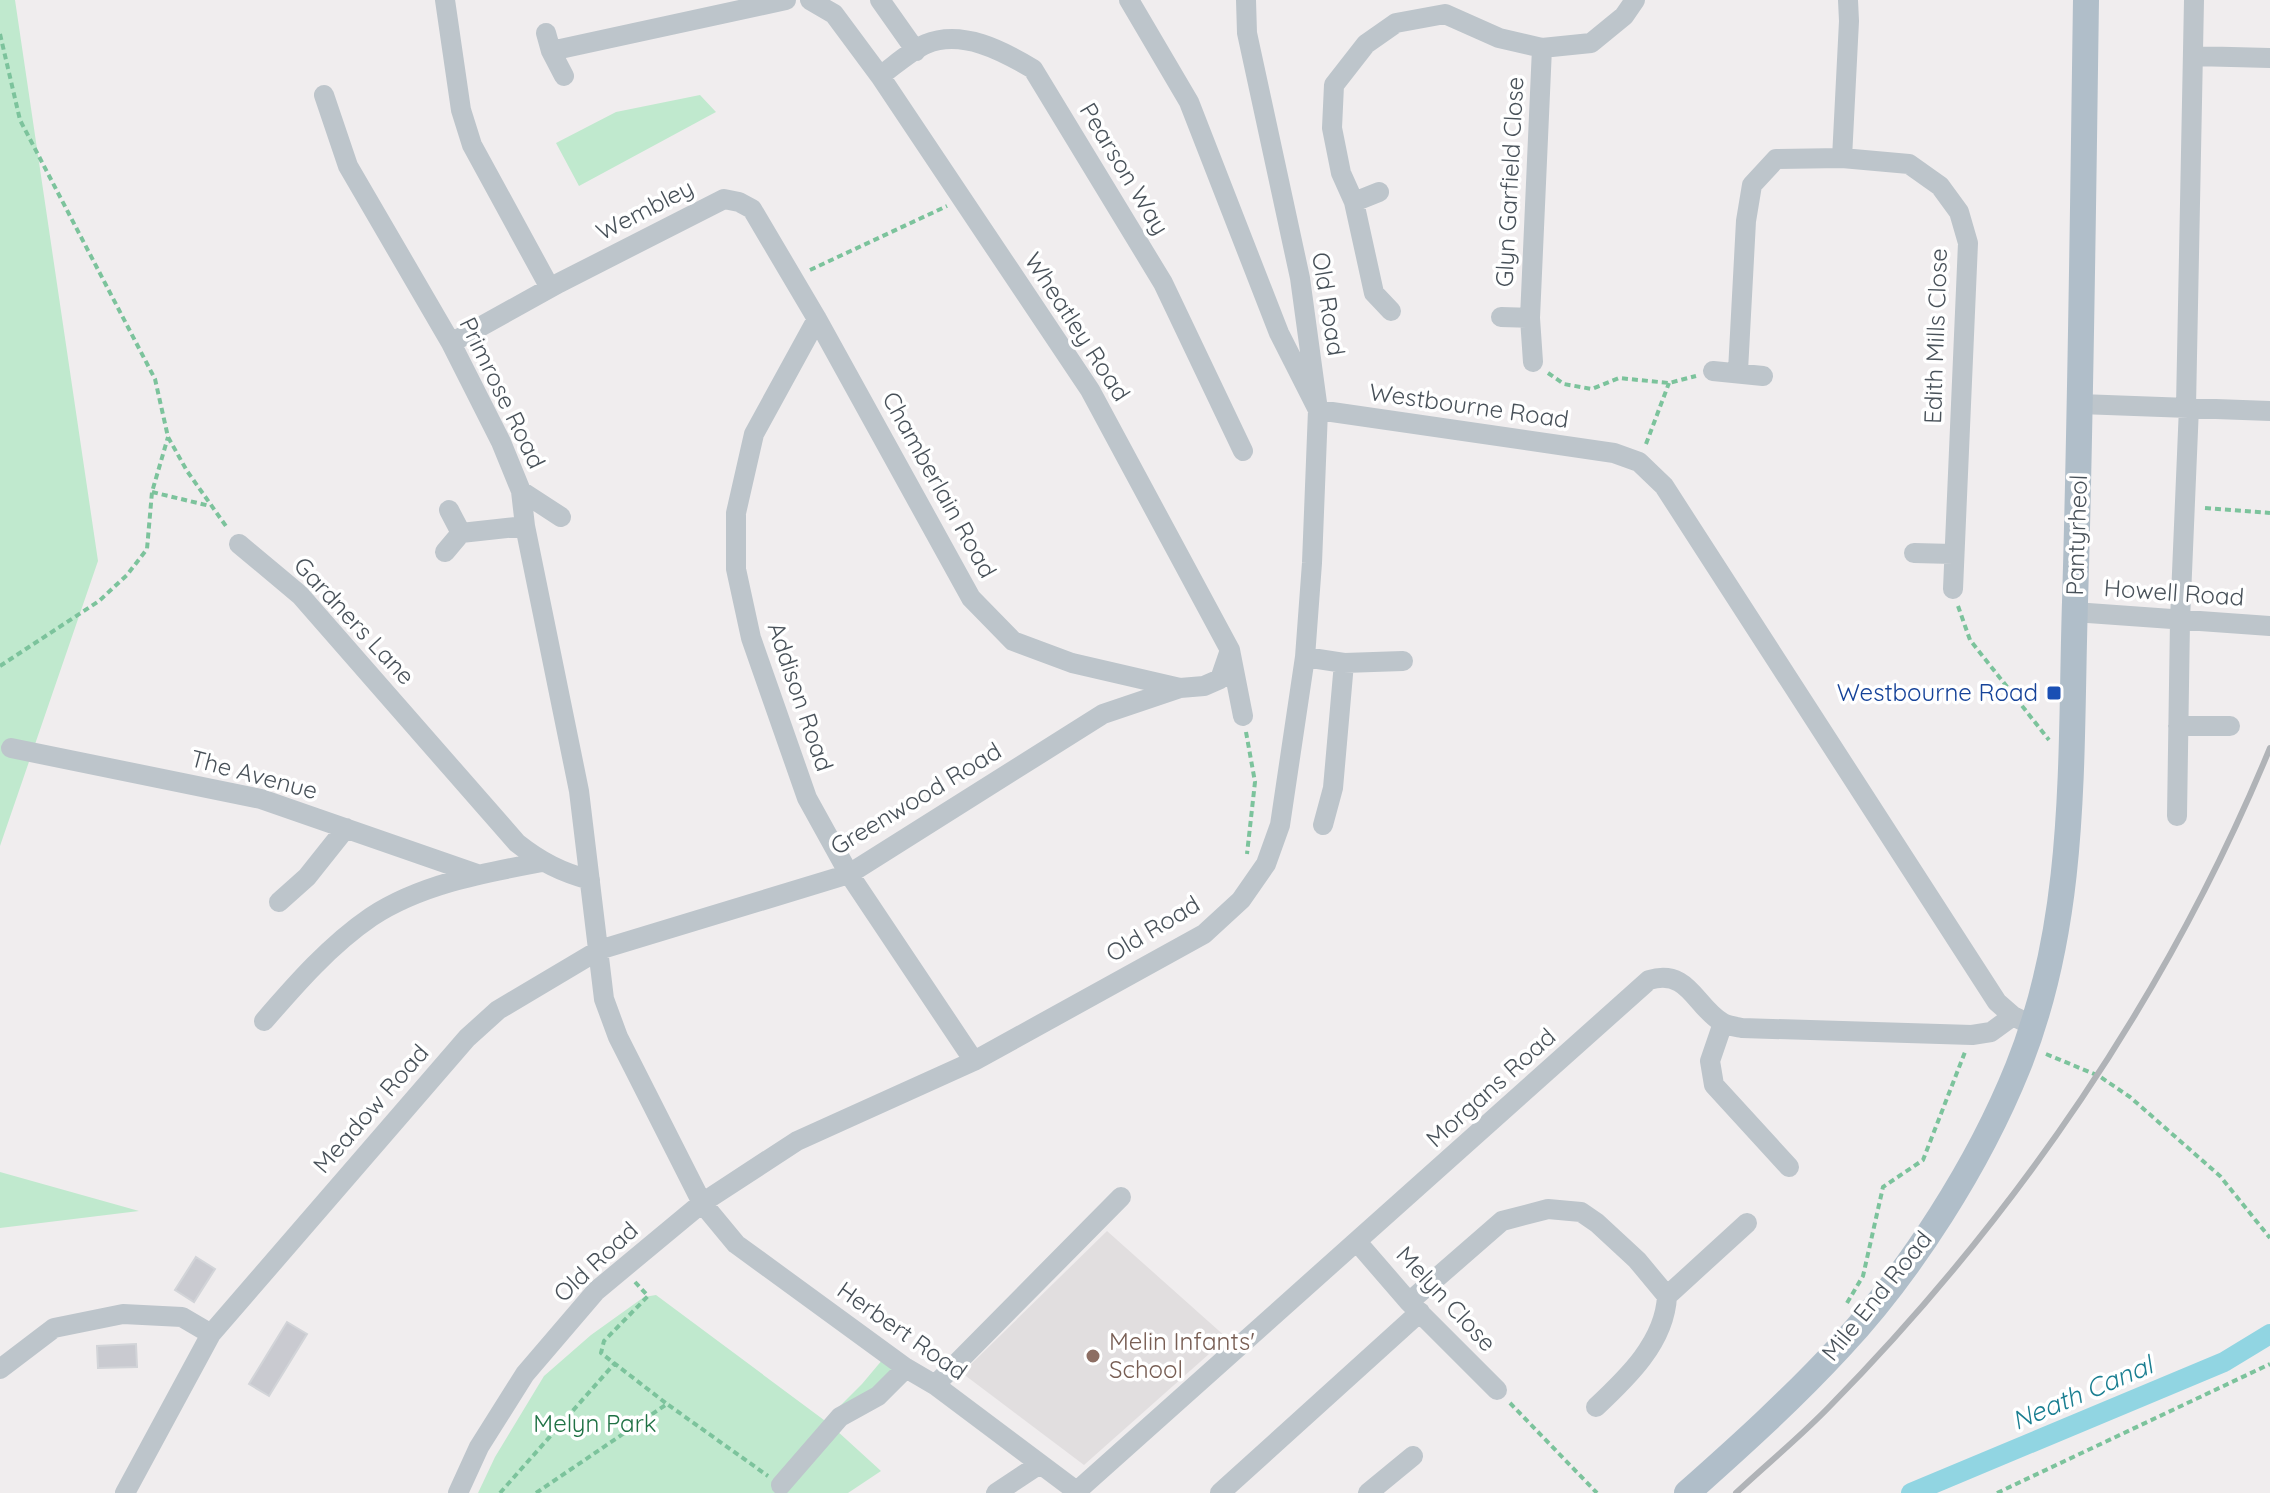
<svg xmlns="http://www.w3.org/2000/svg" width="2270" height="1493" font-family="Quicksand,sans-serif">
<style>
.education{fill:#e1dedf}
.green{fill:#c0e9ce}
.lines{fill:none;stroke-linecap:round;stroke-linejoin:round}
.canal{stroke:#91d5e2;stroke-width:20}
.building{fill:#c9cad0;stroke:#d2d4d8;stroke-width:2}
.path{stroke:#7cc39c;stroke-width:4;stroke-dasharray:6 4;stroke-linecap:butt}
.minor{stroke:#bdc5cb;stroke-width:20}
.major{stroke:#b0bec9;stroke-width:26}
.rail{stroke:#b0b3b7;stroke-width:6}
.transit-dot{fill:#1a4fb4;stroke:#fff;stroke-width:3}
.education-dot{fill:#8d6e63;stroke:#fff;stroke-width:3}
.labels{text-anchor:middle;stroke-width:7;stroke-linejoin:round;paint-order:stroke}
.street-label{font-size:24px;fill:#485159;stroke:#fff}
.transit-label{font-size:24px;fill:#164399;stroke:#fff;text-anchor:end}
.education-label{font-size:24px;fill:#785e54;stroke:#fff;text-anchor:start}
.park-label{font-size:24px;fill:#207245;stroke:#fff}
.water-label{font-size:26px;font-style:italic;fill:#1a7e91;stroke:#fff}
</style>
<rect width="100%" height="100%" fill="#f0edee"/>
<path class="education" d="M1107,1231L1227,1338L1084,1465L962,1373Z"/>
<path class="green" d="M0,0H15L98,561L0,846Z
M700,95L716,112L579,186L556,143L616,112Z
M0,1172L139,1211L0,1228Z
M656,1295L828,1423L833,1413L862,1384L883,1359L908,1380L836,1430L881,1471L848,1493H478L495,1457L544,1376L591,1335L644,1297Z"/>
<g class="lines">
<path class="canal" d="M1911,1493L2224,1362L2270,1334"/>
</g>
<path class="building" d="M196,1257L215,1269L194,1302L175,1290Z
M287,1322L307,1334L269,1396L249,1384Z
M136,1344L137,1367L98,1368L97,1346Z"/>
<g class="lines">
<path class="path" d="M0,34L20,120L155,379L168,437L187,471L228,529
M810,270L947,206
M1548,373L1564,384L1592,389L1619,378L1669,383L1696,376
M1646,444L1669,383
M152,492L210,506
M2205,508L2270,513
M1958,606L1970,640L2049,740
M0,666L99,601L127,575L147,549L152,492L168,437
M1246,732L1255,782L1247,854
M2046,1054L2099,1076L2130,1097L2220,1176L2270,1238
M635,1282L648,1296L604,1341L601,1353L667,1404
M1847,1303L1863,1276L1883,1187L1923,1160L1965,1052
M1510,1403L1597,1493
M500,1493L615,1363
M536,1493L667,1404L768,1476
M1997,1493L2270,1364"/>
<path class="minor" d="M445,0L461,110L472,145L550,288
M810,0L834,14L880,76L1090,390L1230,650L1243,716
M880,0L916,51
M1129,0L1189,102L1279,333L1318,410L1614,453L1639,462L1664,486L1997,1002L2013,1016L2033,1026
M546,33L551,51L564,76
M551,51L786,0
M2193,56L2270,58
M880,76C894,66 910,51 926,44C962,29 1003,51 1033,69L1163,283L1243,451
M324,95L348,166L451,343L501,442L521,491L525,526L579,791L604,999L618,1037L702,1203L736,1244L906,1368L935,1385L1079,1493
M1842,158L1849,21L1848,0
M1354,202L1379,192
M1391,311L1374,293L1354,202L1341,173L1332,128L1334,85L1366,44L1396,23L1445,14L1499,38L1542,48L1591,43L1624,16L1635,0
M1501,317L1530,318
M817,319L754,434L736,513V569L751,638L807,798L849,874L974,1061
M451,343L559,283L724,199L739,202L752,209L817,319L971,598L1013,641L1072,663L1180,688
M1533,362L1530,318L1542,48
M1713,371L1763,376
M1738,371L1746,221L1752,185L1776,159L1842,158L1909,164L1940,186L1959,212L1968,243L1953,589
M2080,404L2270,411
M2186,407L2194,0
M521,491L561,517
M449,510L461,533L525,526
M239,544L300,595L517,843C541,862 561,872 590,880
M445,552L461,533
M1914,553L1953,554
M2074,612L2270,626
M1305,657L1344,663L1403,661
M2178,726H2230
M11,748L261,799L477,874
M2177,816L2180,620L2189,407
M1323,825L1333,788L1344,663
M279,902L307,877L346,828
M264,1021C296,984 330,945 371,917C421,884 484,873 542,862
M1723,1023L1710,1061L1714,1085L1789,1167
M1358,1243L1409,1302L1497,1390
M1409,1302L1502,1221L1548,1209L1581,1212L1597,1223L1637,1260L1667,1296L1747,1223
M0,1369L54,1328L123,1314L182,1317L211,1334
M935,1385L1121,1197
M1596,1407C1627,1378 1665,1342 1667,1296
M781,1485L840,1417L878,1396L906,1368
M1077,1491L1649,980C1689,968 1695,1007 1723,1023C1728,1026 1737,1027 1742,1028L1972,1035L1991,1032L2013,1016
M125,1493L211,1334L467,1038L498,1010L599,950L849,874L1103,714L1180,688L1204,686L1220,679L1230,650
M458,1493L479,1447L525,1374L596,1291L702,1203L797,1141L974,1061L1204,934L1241,900L1266,864L1280,825L1305,657L1312,563L1318,410L1300,278L1247,33L1246,0
M996,1493L1040,1464
M1220,1493L1420,1312
M1368,1493L1413,1456"/>
<path class="major" d="M1687,1493C1740,1446 1792,1399 1840,1347C1911,1271 1979,1164 2018,1067C2078,918 2070,760 2075,602C2081,401 2083,201 2086,0"/>
<path class="rail" d="M1736,1493C1767,1464 1800,1437 1829,1407C2016,1217 2168,995 2270,748"/>
</g>
<rect class="transit-dot" x="2046" y="685" width="16" height="16" rx="4"/>
<circle class="education-dot" cx="1093" cy="1356" r="8"/>
<g class="labels">
<g class="street-label">
<text transform="translate(1124 169) rotate(59)" y="8">Pearson Way</text>
<text transform="translate(1510 182) rotate(-87)" y="8">Glyn Garfield Close</text>
<text transform="translate(645 210) rotate(-27)" y="8">Wembley</text>
<text transform="translate(1328 304) rotate(81)" y="8">Old Road</text>
<text transform="translate(1077 327) rotate(57)" y="8">Wheatley Road</text>
<text transform="translate(1936 336) rotate(-88)" y="8">Edith Mills Close</text>
<text transform="translate(502 393) rotate(64)" y="8">Primrose Road</text>
<text transform="translate(1469 406) rotate(8)" y="8">Westbourne Road</text>
<text transform="translate(939 485) rotate(61)" y="8">Chamberlain Road</text>
<text transform="translate(2077 535) rotate(-88)" y="8">Pantyrheol</text>
<text transform="translate(2174 593) rotate(4)" y="8">Howell Road</text>
<text transform="translate(354 621) rotate(47)" y="8">Gardners Lane</text>
<text transform="translate(800 697) rotate(71)" y="8">Addison Road</text>
<text transform="translate(254 775) rotate(15)" y="8">The Avenue</text>
<text transform="translate(916 799) rotate(-31)" y="8">Greenwood Road</text>
<text transform="translate(1153 929) rotate(-31)" y="8">Old Road</text>
<text transform="translate(1491 1088) rotate(-42)" y="8">Morgans Road</text>
<text transform="translate(371 1109) rotate(-49)" y="8">Meadow Road</text>
<text transform="translate(596 1262) rotate(-43)" y="8">Old Road</text>
<text transform="translate(1877 1296) rotate(-51)" y="8">Mile End Road</text>
<text transform="translate(1446 1299) rotate(47)" y="8">Melyn Close</text>
<text transform="translate(902 1331) rotate(35)" y="8">Herbert Road</text>
</g>
<g class="transit-label">
<text x="2038" y="701">Westbourne Road</text>
</g>
<g class="education-label">
<text x="1109" y="1350">Melin Infants'<tspan x="1109" dy="28">School</tspan></text>
</g>
<g class="park-label">
<text x="595" y="1432">Melyn Park</text>
</g>
<g class="water-label">
<text transform="translate(2082 1393) rotate(-23)" y="9">Neath Canal</text>
</g>
</g>
</svg>
